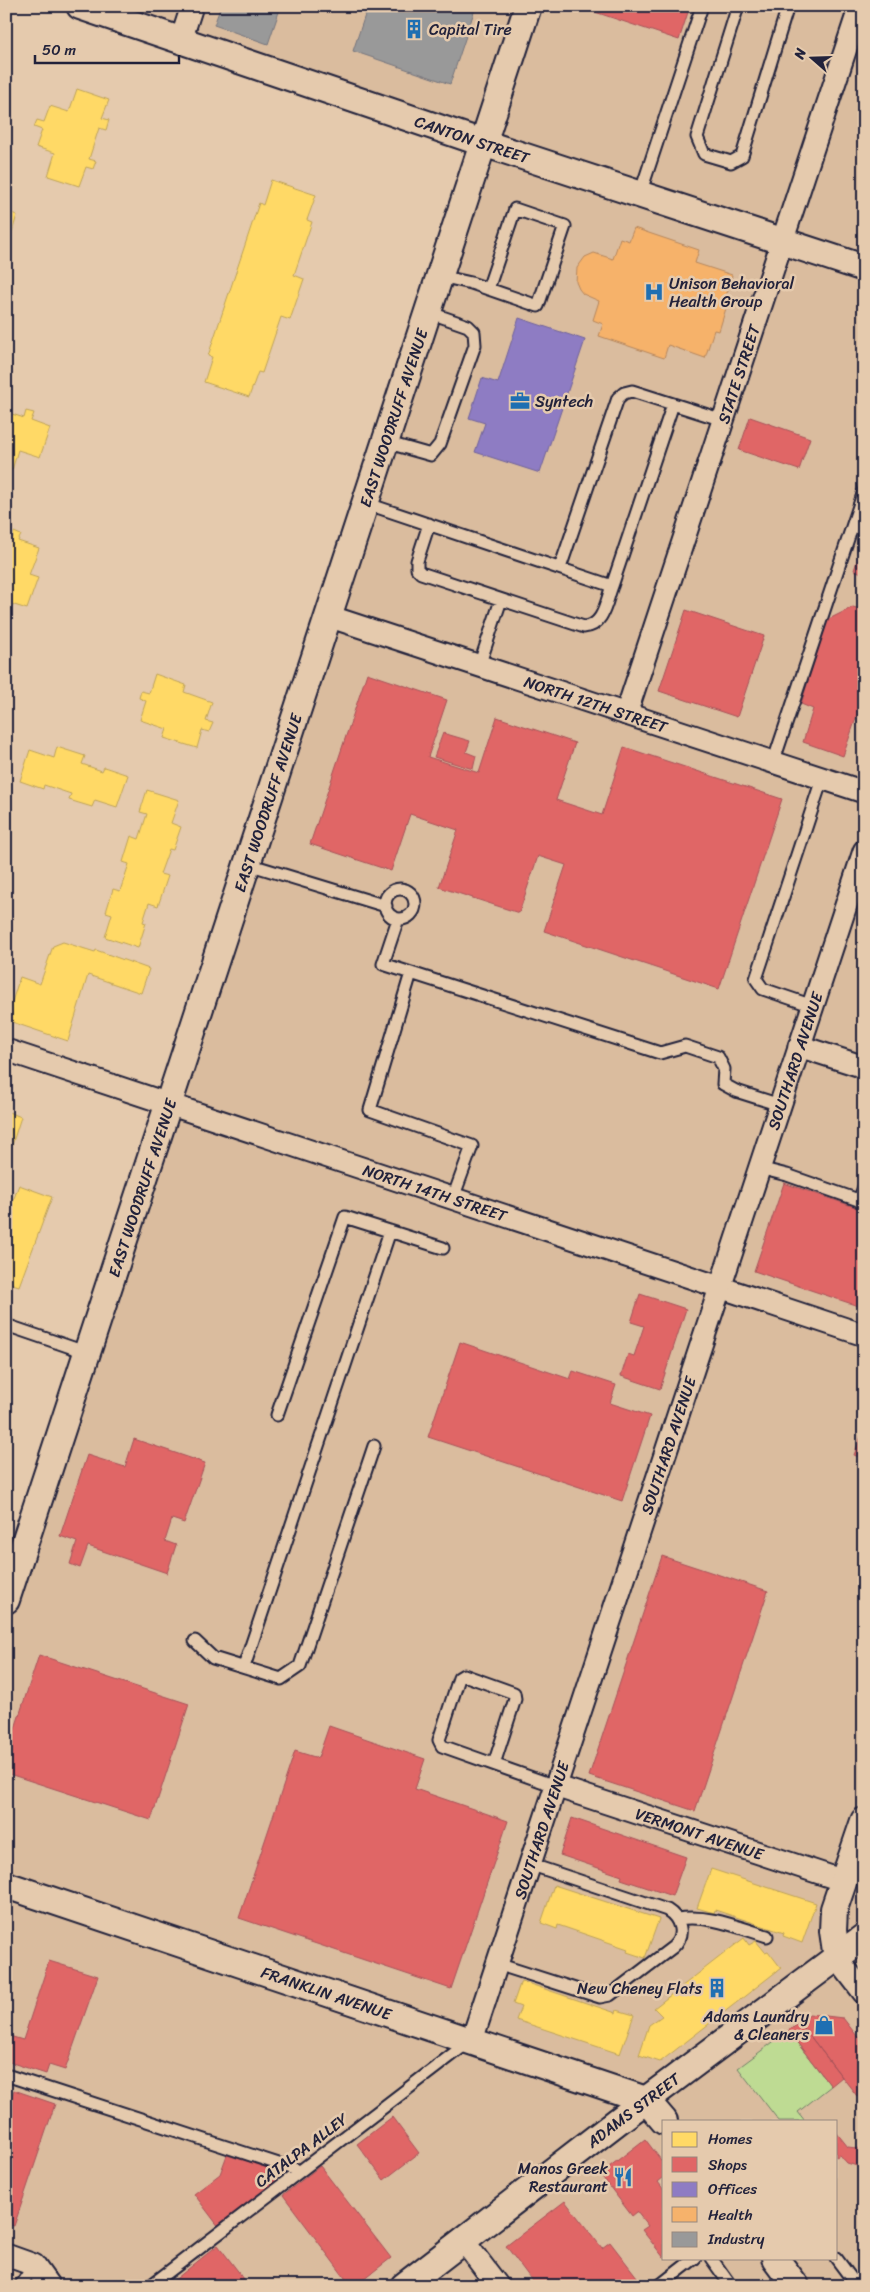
<svg xmlns="http://www.w3.org/2000/svg" width="870" height="2292" font-family="Sriracha,sans-serif">
<style>
.built{fill:#dabc9e;fill-rule:evenodd}
.green{fill:#bedb93;stroke:#707e67}
.homes{fill:#ffd966;stroke:#bda259}
.shops{fill:#e06666;stroke:#a75259}
.offices{fill:#8e7cc3;stroke:#6e619a}
.health{fill:#f6b26b;stroke:#b6875d}
.industry{fill:#999;stroke:#75757d}
.lines{fill:none;stroke-linecap:round;stroke-linejoin:round}
.service-casing{stroke:#22223b;stroke-width:15}
.minor-casing{stroke:#22223b;stroke-width:25}
.tertiary-casing{stroke:#22223b;stroke-width:30}
.service{stroke:#e5caad;stroke-width:11}
.minor{stroke:#e5caad;stroke-width:21}
.tertiary{stroke:#e5caad;stroke-width:26}
.labels{text-anchor:middle;stroke-width:5;stroke-linejoin:round;paint-order:stroke}
.poi-label{font-size:16px;fill:#22223b;stroke:#e5caad;text-anchor:start}
.street-label{font-size:16px;fill:#22223b;stroke:#e5caad}
</style>
<rect width="100%" height="100%" fill="#e5caad"/>
<filter id="ink" filterUnits="userSpaceOnUse"><feTurbulence type="fractalNoise" baseFrequency=".02" numOctaves="2"/><feDisplacementMap in="SourceGraphic" scale="10" xChannelSelector="R" yChannelSelector="G"/><feConvolveMatrix kernelMatrix="1 2 1 2 8 2 1 2 1" color-interpolation-filters="sRGB"/></filter>
<g filter="url(#ink)">
<path class="built" d="M48,6H864V2286H6V1566L471,148ZM664,2121H836V2258H664Z"/>
<path class="green" d="M788,2031L831,2086L798,2112L805,2121H779L738,2068Z"/>
<path class="homes" d="M77,89L109,100L102,118L109,120L106,130L99,128L89,159L96,161L93,169L86,167L79,186L48,176L55,153L36,147L42,130L34,127L37,120L44,122L50,106L69,112Z
M271,180L316,195L307,220L312,222L294,275L304,279L290,320L281,317L262,373L258,372L249,397L204,382L212,357L208,356L259,203L263,205Z
M6,211L17,215L8,246L6,245Z
M26,411L34,413L31,421L50,428L40,457L18,450L12,470L6,469V412L24,418Z
M14,532L21,535L18,541L39,548L29,575L38,578L27,609L8,603L6,609V537L12,539Z
M155,674L186,685L184,692L212,702L206,721L213,723L209,732L202,730L197,748L164,738L167,729L140,720L146,701L139,698L141,691L149,693Z
M57,747L85,756L82,764L102,771L104,767L128,775L117,807L95,800L92,807L69,800L71,794L44,785L43,789L20,781L30,750L54,758Z
M147,790L179,800L171,823L181,827L173,850L169,849L160,874L168,876L158,906L149,903L143,922L146,923L138,948L105,937L112,914L106,912L113,889L120,891L129,864L123,862L131,836L139,839L147,814L140,812Z
M63,942L95,952L96,950L149,969L141,993L88,975L68,1041L6,1020L20,977L40,984L53,946Z
M6,1111L21,1117L11,1148L6,1147Z
M19,1185L52,1197L19,1286L6,1282V1219Z
M711,1869L816,1903L802,1943L783,1936L784,1933L715,1910L714,1913L697,1908Z
M554,1885L659,1919L645,1958L627,1952L628,1949L558,1925L557,1929L541,1923Z
M744,1938L749,1945L756,1941L765,1952L768,1951L781,1968L660,2062L639,2055L649,2025L662,2016L654,2008Z
M521,1981L616,2013L617,2010L634,2015L620,2054L516,2020L521,2007L513,2004Z"/>
<path class="shops" d="M577,6H690L679,40Z
M750,417L810,438L799,470L739,450Z
M864,540V574L854,570Z
M853,607L864,610V695L843,756L803,742L813,709L801,704L827,620Z
M686,610L764,636L737,717L659,691Z
M367,673L447,700L428,757L479,773L497,717L575,743L556,800L602,815L624,747L782,799L719,989L544,931L566,865L538,856L519,913L439,887L458,830L410,814L391,871L310,844Z
M443,733L470,741L466,752L476,756L473,769L434,757Z
M784,1183L864,1210V1299L861,1307L754,1271Z
M640,1294L686,1309L660,1389L621,1376L628,1354L634,1356L644,1326L631,1322Z
M460,1342L570,1379L573,1371L616,1385L610,1403L650,1416L622,1501L428,1437Z
M864,1428V1459L854,1455Z
M134,1439L205,1463L184,1523L172,1519L165,1541L176,1545L167,1573L88,1546L80,1568L70,1564L77,1542L60,1536L87,1455L125,1467Z
M662,1556L768,1591L695,1811L589,1776Z
M39,1655L189,1704L151,1820L6,1773V1756Z
M329,1726L425,1759L415,1789L508,1821L451,1989L239,1918L295,1751L318,1758Z
M572,1818L686,1857L672,1896L621,1879L622,1876L560,1855Z
M49,1961L98,1976L65,2070L49,2065L46,2074L6,2061V2035L23,2040Z
M809,2014L843,2018L864,2045V2090L857,2096L799,2022Z
M799,2022L842,2077L831,2086L788,2031Z
M14,2090L55,2104L14,2226L6,2224V2112Z
M392,2117L419,2153L384,2180L357,2144Z
M836,2132L848,2147L864,2149V2168L847,2163L840,2155L836,2157Z
M645,2139L664,2164V2177L658,2182L664,2190V2258L642,2230L648,2226L637,2212L632,2216L600,2174Z
M227,2155L275,2170L277,2182L219,2227L194,2194L220,2174Z
M320,2166L391,2258L355,2286H351L283,2195Z
M565,2201L602,2248L610,2242L644,2286H536L506,2246Z
M218,2245L244,2279L236,2286H167Z"/>
<path class="offices" d="M519,318L585,340L540,473L475,452L485,423L469,418L482,378L498,383Z"/>
<path class="health" d="M634,228L699,250L695,263L732,275L724,304L727,305L719,331L714,330L705,358L668,345L664,358L599,336L603,324L593,320L599,301L583,294L579,289L576,282L577,268L585,257L594,253L613,259L620,238L629,241Z"/>
<path class="industry" d="M221,6H281L268,44L214,25Z
M368,6H476L450,84L353,51Z"/>
<g class="lines">
<defs>
<path id="service" d="M738,6L697,137L704,154L731,162L742,156L788,6
M640,194L702,6
M440,276L471,283L538,306L565,226L515,209L488,289
M385,442L431,455L440,444L475,345L474,332L468,326L428,312
M365,503C447,530 529,558 612,586C606,601 604,626 584,627L421,573L417,569V561L429,524
M560,568L618,398L624,393L632,391L723,420
M612,586L673,404
M479,666L501,600
M773,763L864,491
M248,864L386,906
M385 904a15 15 0 1 1 30 0a15 15 0 1 1-30 0Z
M398,919L383,964L660,1053L685,1046L718,1057L724,1069L723,1084L736,1091L780,1105
M411,973L370,1110L472,1146L453,1198
M813,1006L763,989L756,979L822,779
M759,1168L787,1175L864,1202
M859,1201L864,1187
M6,1325L88,1353
M277,1415L345,1217L443,1248
M195,1641L213,1658L281,1679L300,1666L374,1446
M244,1667L390,1231
M494,1764L515,1699L514,1693L464,1675L459,1678L439,1740L442,1746L555,1786
M677,1919C709,1914 737,1927 767,1936
M497,1964L600,1997L610,1995L673,1947C686,1935 680,1918 667,1910L529,1864
M6,2075L300,2171
M711,2258L731,2286
M836,2258L857,2286
M20,2286L34,2265
M150,2286L470,2041
M659,2286L695,2258"/>
<g id="minor">
<path d="M181,40L192,6"/>
<path id="s1" d="M328,616L864,792"/>
<path id="s2" d="M626,714L860,6"/>
<path d="M799,1046L864,1067"/>
<path id="s3" d="M6,1050L864,1335"/>
<path id="s4" d="M555,1786L844,1881"/>
<path d="M837,1958L864,1993"/>
<path id="s5" d="M472,2040L864,851"/>
<path d="M462,2239L498,2286"/>
<path d="M6,2255L34,2265L49,2286"/>
</g>
<g id="tertiary">
<path id="s6" d="M80,6L483,143L864,268"/>
<path id="s7" d="M6,1600C182,1070 353,537 528,6"/>
<path id="s8" d="M6,1885L646,2100L664,2121"/>
<path d="M837,1958L833,1931L834,1909L864,1821"/>
<path d="M775,2258L796,2286"/>
<path id="s9" d="M404,2286L618,2121L864,1937"/>
</g>
</defs>
<use href="#service" class="service-casing"/>
<use href="#minor" class="minor-casing"/>
<use href="#tertiary" class="tertiary-casing"/>
<use href="#service" class="service"/>
<use href="#minor" class="minor"/>
<use href="#tertiary" class="tertiary"/>
</g>
</g>
<defs>
<symbol id="building-bare" viewBox="-9 -9 18 18"><path d="M-4-6H4V6H1V3H-1V6H-4ZM-2.5-4.3h1.7v1.8h-1.7ZM.8-4.3h1.7v1.8H.8ZM-2.5-1h1.7V.8h-1.7ZM.8-1h1.7V.8H.8Z" fill="#1f6fb2" stroke="#e5caad" stroke-width="2.5" paint-order="stroke"/></symbol>
<symbol id="hospital-bare" viewBox="-9 -9 18 18"><path d="M-5-5h3v3.5h4V-5h3V5h-3V1.5h-4V5h-3Z" fill="#1f6fb2" stroke="#e5caad" stroke-width="2.5" paint-order="stroke"/></symbol>
<symbol id="office-bare" viewBox="-9 -9 18 18"><path d="M-6-3h4V-5.5h4V-3h4V5H-6ZM-1-4.5V-3h2v-1.5ZM-6 0V1H6V0Z" fill="#1f6fb2" stroke="#e5caad" stroke-width="2.5" paint-order="stroke"/></symbol>
<symbol id="shop-bare" viewBox="-9 -9 18 18"><path d="M-5-2.5h2.3a2.7 3.5 0 0 1 5.4 0H5L5.5 6h-11ZM-1.5-2.5h3a1.5 2.3 0 0 0-3 0Z" fill="#1f6fb2" stroke="#e5caad" stroke-width="2.5" paint-order="stroke"/></symbol>
<symbol id="restaurant-bare" viewBox="-9 -9 18 18"><path d="M-5-6h1v4h1v-4h1v4h1v-4h1v5L-1.5 .5V6h-2V.5L-5-1ZM5-6V6H3V1.5H1.5Q1.5-4 5-6Z" fill="#1f6fb2" stroke="#e5caad" stroke-width="2.5" paint-order="stroke"/></symbol>
</defs>
<g fill-rule="evenodd">
<use href="#building-bare" x="400" y="15" width="28" height="28"/>
<use href="#hospital-bare" x="640" y="278" width="28" height="28"/>
<use href="#office-bare" x="506" y="387" width="28" height="28"/>
<use href="#building-bare" x="703" y="1974" width="28" height="28"/>
<use href="#shop-bare" x="810" y="2011" width="28" height="28"/>
<use href="#restaurant-bare" x="609" y="2163" width="28" height="28"/>
</g>
<g class="labels">
<g class="poi-label">
<text x="429" y="35">Capital Tire</text>
<text x="669" y="289">Unison Behavioral<tspan x="669" dy="18">Health Group</tspan></text>
<text x="535" y="407">Syntech</text>
<text x="702" y="1994" text-anchor="end">New Cheney Flats</text>
<text x="809" y="2022" text-anchor="end">Adams Laundry<tspan x="809" dy="18">&amp; Cleaners</tspan></text>
<text x="608" y="2174" text-anchor="end">Manos Greek<tspan x="608" dy="18">Restaurant</tspan></text>
</g>
<g class="street-label">
<text dy="6" stroke="none"><textPath href="#s6" startOffset="414">CANTON STREET</textPath></text>
<text dy="6" stroke="none"><textPath href="#s2" startOffset="358">STATE STREET</textPath></text>
<text dy="6" stroke="none"><textPath href="#s7" startOffset="1244">EAST WOODRUFF AVENUE</textPath></text>
<text dy="6" stroke="none"><textPath href="#s1" startOffset="282">NORTH 12TH STREET</textPath></text>
<text dy="6" stroke="none"><textPath href="#s7" startOffset="839">EAST WOODRUFF AVENUE</textPath></text>
<text dy="6" stroke="none"><textPath href="#s5" startOffset="1031">SOUTHARD AVENUE</textPath></text>
<text dy="6" stroke="none"><textPath href="#s7" startOffset="434">EAST WOODRUFF AVENUE</textPath></text>
<text dy="6" stroke="none"><textPath href="#s3" startOffset="452">NORTH 14TH STREET</textPath></text>
<text dy="6" stroke="none"><textPath href="#s5" startOffset="626">SOUTHARD AVENUE</textPath></text>
<text dy="6" stroke="none"><textPath href="#s5" startOffset="221">SOUTHARD AVENUE</textPath></text>
<text dy="6" stroke="none"><textPath href="#s4" startOffset="152">VERMONT AVENUE</textPath></text>
<text dy="6" stroke="none"><textPath href="#s8" startOffset="338">FRANKLIN AVENUE</textPath></text>
<text dy="6" stroke="none"><textPath href="#s9" startOffset="289">ADAMS STREET</textPath></text>
<text transform="translate(301 2150) rotate(-37)" y="6">CATALPA ALLEY</text>
</g>
</g>
<rect width="870" height="2292" fill="none" stroke="#e5caad" stroke-width="25"/>
<rect x="12" y="12" width="845" height="2267" fill="none" stroke="#22223b" stroke-width="2" filter="url(#ink)"/>
<rect x="662" y="2120" width="175" height="140" fill="#e5caad" stroke="#97877f"/>
<rect x="672" y="2132" width="25" height="15" fill="#ffd966" stroke="#97877f"/>
<text x="708" y="2144" font-size="15" fill="#22223b">Homes</text>
<rect x="672" y="2157" width="25" height="15" fill="#e06666" stroke="#97877f"/>
<text x="708" y="2170" font-size="15" fill="#22223b">Shops</text>
<rect x="672" y="2182" width="25" height="15" fill="#8e7cc3" stroke="#97877f"/>
<text x="708" y="2194" font-size="15" fill="#22223b">Offices</text>
<rect x="672" y="2207" width="25" height="15" fill="#f6b26b" stroke="#97877f"/>
<text x="708" y="2220" font-size="15" fill="#22223b">Health</text>
<rect x="672" y="2232" width="25" height="15" fill="#999999" stroke="#97877f"/>
<text x="708" y="2244" font-size="15" fill="#22223b">Industry</text>
<g transform="translate(812 58) rotate(290)" stroke="#e5caad" stroke-width="4" paint-order="stroke">
<path d="M0-4L9 19L0 12L-9 19Z" fill="#22223b"/>
<text y="-8" font-size="14" font-weight="bold" text-anchor="middle" fill="#22223b">N</text>
</g>
<path d="M35 55v8h144v-8" fill="none" stroke="#22223b" stroke-width="2.5"/>
<text x="42" y="55" font-size="15" fill="#22223b" stroke="#e5caad" stroke-width="4" paint-order="stroke">50 m</text>
</svg>
